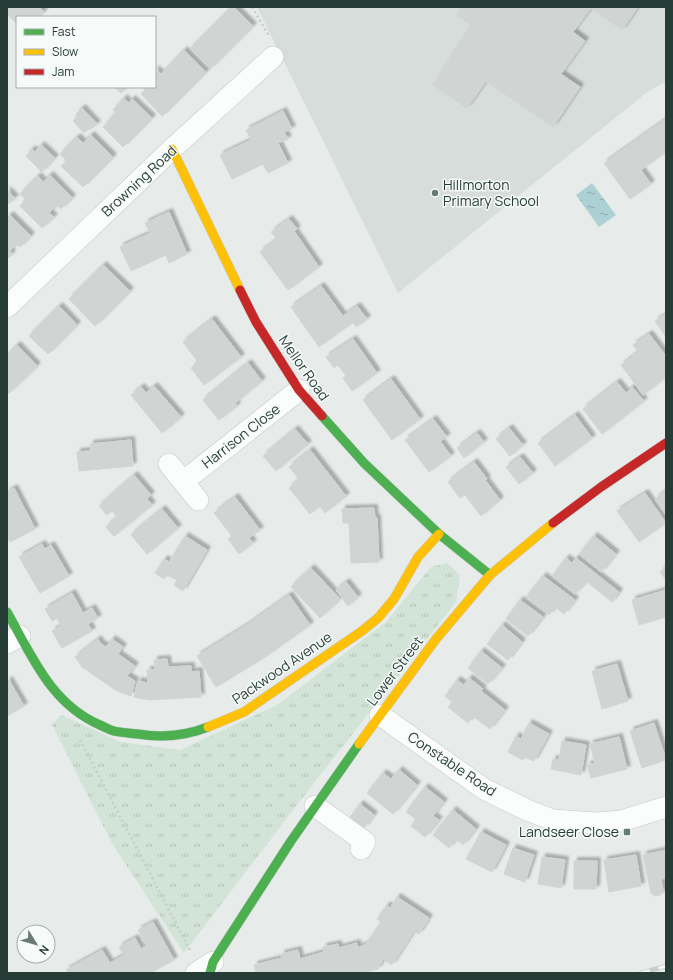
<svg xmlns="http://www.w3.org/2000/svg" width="673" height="980" font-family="Manrope,sans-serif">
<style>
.built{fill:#d6ddda}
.grass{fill:url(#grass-tufts)}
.water{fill:url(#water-ripples)}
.building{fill:#d0d5d3;stroke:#d0d5d3;filter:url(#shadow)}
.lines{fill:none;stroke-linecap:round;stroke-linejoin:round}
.street-casing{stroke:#c4c9c7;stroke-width:22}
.fast-casing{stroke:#c3c9c7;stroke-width:10}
.slow-casing{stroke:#c3c9c7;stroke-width:10}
.jam-casing{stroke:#c3c9c7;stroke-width:10}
.path{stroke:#c7cdcb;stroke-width:2.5;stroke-dasharray:2 3;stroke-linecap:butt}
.street{stroke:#fbfcfc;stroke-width:21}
.fast{stroke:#4caf50;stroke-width:9}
.slow{stroke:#ffc107;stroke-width:9}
.jam{stroke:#c62828;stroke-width:9}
.rail-casing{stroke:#c8cccb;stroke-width:4.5}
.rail{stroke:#f6faf8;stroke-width:3;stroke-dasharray:9;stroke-linecap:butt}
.poi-dot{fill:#6a7a76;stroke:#f6faf8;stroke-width:1.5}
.labels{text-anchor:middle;stroke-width:3;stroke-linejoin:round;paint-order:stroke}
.street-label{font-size:14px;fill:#263d37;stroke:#f6faf8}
.poi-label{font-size:14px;fill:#263d37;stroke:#f6faf8;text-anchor:start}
</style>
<defs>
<pattern id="grass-tufts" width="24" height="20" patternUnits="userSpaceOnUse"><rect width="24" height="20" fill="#d2e3d7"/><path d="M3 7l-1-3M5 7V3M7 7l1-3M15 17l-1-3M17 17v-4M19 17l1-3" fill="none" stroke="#b4c4b9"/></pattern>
<pattern id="water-ripples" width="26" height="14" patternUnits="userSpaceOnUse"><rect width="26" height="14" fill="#add0d4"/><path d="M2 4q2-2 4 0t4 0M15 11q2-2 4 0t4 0" fill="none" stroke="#8daaad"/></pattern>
<filter id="shadow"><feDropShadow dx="3.5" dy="-3.5" stdDeviation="1" flood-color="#0004"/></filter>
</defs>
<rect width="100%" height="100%" fill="#e7ecea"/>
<path class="built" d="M257,7H666V81L646,93L398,293Z"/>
<path class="grass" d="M447,563L460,575L456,602L296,806L184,953L113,845L52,725L61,715L121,742L180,750L277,705L386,622L431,567Z"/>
<path class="water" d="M592,183L616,215L599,227L576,195Z"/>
<path class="building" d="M8,7H39L44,12L39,17H17V24L7,14Z
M232,7H234L253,26L210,69L190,49Z
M463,7H638L622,30L591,8L573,32L585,41L561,74L580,87L553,127L486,81L467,108L433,85L471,25L457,16Z
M184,50L206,72L162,116L141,94L149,87H155V69L161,74Z
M114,87H127L121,93Z
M124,98L128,103L132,99L152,118L123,147L103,127L116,113L113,110Z
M82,108L97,124L91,129L76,114Z
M283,111L292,129L284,132L288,139L278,143L288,163L268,173L263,164L232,179L220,155L251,140L246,130Z
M78,116L89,128L84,133L73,121Z
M666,119V152L641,170L651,184L630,199L604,163Z
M91,135L113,157L83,187L61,166L67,161L60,154L77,137L83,143Z
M41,145L55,158L48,165L35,152Z
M32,149L48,165L42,172L26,156Z
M50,175L72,198L61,209L57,205L49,213L54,217L42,228L20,206L26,200L20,194L38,176L43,182Z
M7,190L15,198L7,205Z
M169,212L187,254L169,263L166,255L131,271L120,247L150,233L145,223Z
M10,215L31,236L20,247L17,244L10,251L12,254L7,259V218Z
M289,219L297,229L294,231L319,267L288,290L260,252L277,239L271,232Z
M103,265L130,291L95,326L69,299Z
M321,286L343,316L357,306L367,319L356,327L353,322L319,347L291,307Z
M59,306L77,325L48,354L29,336Z
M666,314V337L655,321Z
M212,319L241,357L204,385L191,368L198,362L183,342Z
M649,334L666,356V377L643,395L621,365L638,352L633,345Z
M353,339L377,373L352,391L343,378L346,376L338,365L334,368L326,357Z
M17,345L37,366L8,394L7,355Z
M248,363L262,381L235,403L237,406L219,420L203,400Z
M391,379L420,419L392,440L363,400Z
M617,382L626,393L632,387L644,401L602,434L583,409Z
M154,386L181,417L162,433L131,395L141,387L146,393Z
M575,415L592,438L555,466L538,443Z
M433,419L447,437L440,441L451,456L429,472L405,440Z
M509,428L523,445L510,456L496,439Z
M295,429L308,444L276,471L263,456Z
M477,433L484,442L464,458L457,448Z
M131,440L133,466L79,471L77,452L91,451L90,444Z
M310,450L346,496L325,513L320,506L310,514L289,488L299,479L289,467Z
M520,457L533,473L519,484L506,467Z
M474,462L487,479L485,480L500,500L481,516L465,495L460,498L448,482Z
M134,475L151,495L147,499L152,505L114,536L106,527L117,517L112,511L107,515L99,506Z
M14,488L35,529L10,542L7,536V492Z
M666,491V515L655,499Z
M645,493L666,523L639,542L617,511Z
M235,497L260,530L249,538L253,543L239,554L228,539L232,536L214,513Z
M374,508L375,518H377L379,562L351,563L349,523H343L342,509Z
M162,509L178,528L147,554L131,535Z
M185,536L207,550L183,591L174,585L177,580L167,575L164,579L155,573L164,559L169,562Z
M594,536L616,554L601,572L579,554Z
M42,544L45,549L51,545L69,576L40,593L19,557Z
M566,558L572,563L576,558L619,592L612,602L586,581L575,594L552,576Z
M666,567V580L660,572Z
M311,568L340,599L320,618L291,587Z
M543,576L575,600L564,614L555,607L549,615L526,597Z
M346,582L358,597L348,606L336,590Z
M666,590V617L639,625L632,600Z
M72,593L83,613L92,608L98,618L88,624L92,631L62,648L52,631L61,626L57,618L52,621L45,609Z
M289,595L310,625L265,657L244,627Z
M520,600L543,617L528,636L506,619Z
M502,625L522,642L508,660L487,644Z
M244,627L265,657L216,687L197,656Z
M98,639L100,643L106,647L112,639L123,647L118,654L135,666L127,676L135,681L131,696L117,691L82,667L75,657Z
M481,651L502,668L488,684L468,668Z
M167,659L168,667L191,666V672L199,671L201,697L149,700L134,697L138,681L148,683L147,670H155L154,660Z
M617,664L628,701L602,709L592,671Z
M469,678L483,689L481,691L505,710L490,729L473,716L468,723L448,707L452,702L445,696L457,680L464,685Z
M9,680L24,706L7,716V681Z
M529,723L549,734L534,761L525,757L523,760L508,752L516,736L521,739Z
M654,723L666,760L642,768L630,731Z
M619,737L627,769L591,778L587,765L595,763L590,744Z
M562,741L586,745L581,775L551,769L553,759L559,760Z
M399,770L417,785L393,814L367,793L383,773L391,779Z
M425,787L444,802L433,816L439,820L425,837L411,826L416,819L406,812Z
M360,804L374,815L364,828L350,817Z
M453,810L476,829L463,845L456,839L449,848L433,835Z
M481,832L506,845L492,872L466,859Z
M513,848L534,855L525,882L504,874Z
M666,850V878L661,879L663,890L660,895L655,896L651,893L643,855Z
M636,855L641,886L609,892L604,860Z
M542,857L565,860L561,888L538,884Z
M574,861H597L596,889H574Z
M397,897L429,918L419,934L414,931L392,965L383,959L378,969L366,972V973H256L254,965L282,958L281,954L298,950L300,959L324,952L323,947L338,944L339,948L357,943L358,948L366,944L381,922L377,919L387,905L390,908Z
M153,922L174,960L150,973H68L66,970L102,950L110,963L124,955L119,947L135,938L141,949L147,945L138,930Z"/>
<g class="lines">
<defs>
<path id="street" d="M7,307L172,149L273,57
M169,464L198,500
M184,481L299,390
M7,643L20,636
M380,715L484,789L527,810L553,820L596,823L621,821L666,807
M315,806L365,842L361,849
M196,973L213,962"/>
<path id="fast" d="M322,416L364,463L439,534L490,575
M7,612C32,656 51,704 100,725C105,727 109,730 114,731C122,733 131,733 138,734C162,738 185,736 208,727
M210,973L213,962L291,841L359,744"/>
<path id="slow" d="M172,149L240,290
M208,727L244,712L362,631L378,618L394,599L418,557L439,534
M359,744L436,639L490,575L553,523"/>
<path id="jam" d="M240,290L256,322L299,390L322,416
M553,523L601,487L666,443"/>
</defs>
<use href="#street" class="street-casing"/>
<use href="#fast" class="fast-casing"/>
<use href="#slow" class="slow-casing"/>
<use href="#jam" class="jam-casing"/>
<path class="path" d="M252,7L269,36
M80,740L191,952"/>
<use href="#street" class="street"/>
<use href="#fast" class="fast"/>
<use href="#slow" class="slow"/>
<use href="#jam" class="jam"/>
<defs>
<path id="rail" d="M641,973L666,966"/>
</defs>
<use href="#rail" class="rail-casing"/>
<use href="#rail" class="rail"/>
</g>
<g class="poi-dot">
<circle cx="435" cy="193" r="4"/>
<rect x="623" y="828" width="8" height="8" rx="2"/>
</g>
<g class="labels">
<g class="street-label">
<text transform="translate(139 181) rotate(-43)" y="5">Browning Road</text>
<text transform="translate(304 368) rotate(55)" y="5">Mellor Road</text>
<text transform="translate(241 436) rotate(-38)" y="5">Harrison Close</text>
<text transform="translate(282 668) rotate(-34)" y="5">Packwood Avenue</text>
<text transform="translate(395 671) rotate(-53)" y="5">Lower Street</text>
<text transform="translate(452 764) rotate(34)" y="5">Constable Road</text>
</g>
<g class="poi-label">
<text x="443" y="190">Hillmorton<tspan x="443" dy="16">Primary School</tspan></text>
<text x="619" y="837" text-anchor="end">Landseer Close</text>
</g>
</g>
<rect width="673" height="980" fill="none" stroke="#263d37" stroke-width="16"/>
<rect x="16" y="16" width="140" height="72" fill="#f6faf8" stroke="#a3aeab"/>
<rect x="24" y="29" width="20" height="6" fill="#4caf50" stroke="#a3aeab"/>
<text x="52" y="36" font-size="12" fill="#263d37">Fast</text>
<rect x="24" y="49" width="20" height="6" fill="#ffc107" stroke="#a3aeab"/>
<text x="52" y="56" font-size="12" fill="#263d37">Slow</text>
<rect x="24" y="69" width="20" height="6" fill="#c62828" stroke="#a3aeab"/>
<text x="52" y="76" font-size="12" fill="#263d37">Jam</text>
<g transform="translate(36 944) rotate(127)"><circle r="19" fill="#f6faf8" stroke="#a3aeab"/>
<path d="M0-3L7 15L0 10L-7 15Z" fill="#6a7a76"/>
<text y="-6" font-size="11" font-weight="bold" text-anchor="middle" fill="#263d37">N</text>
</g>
</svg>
